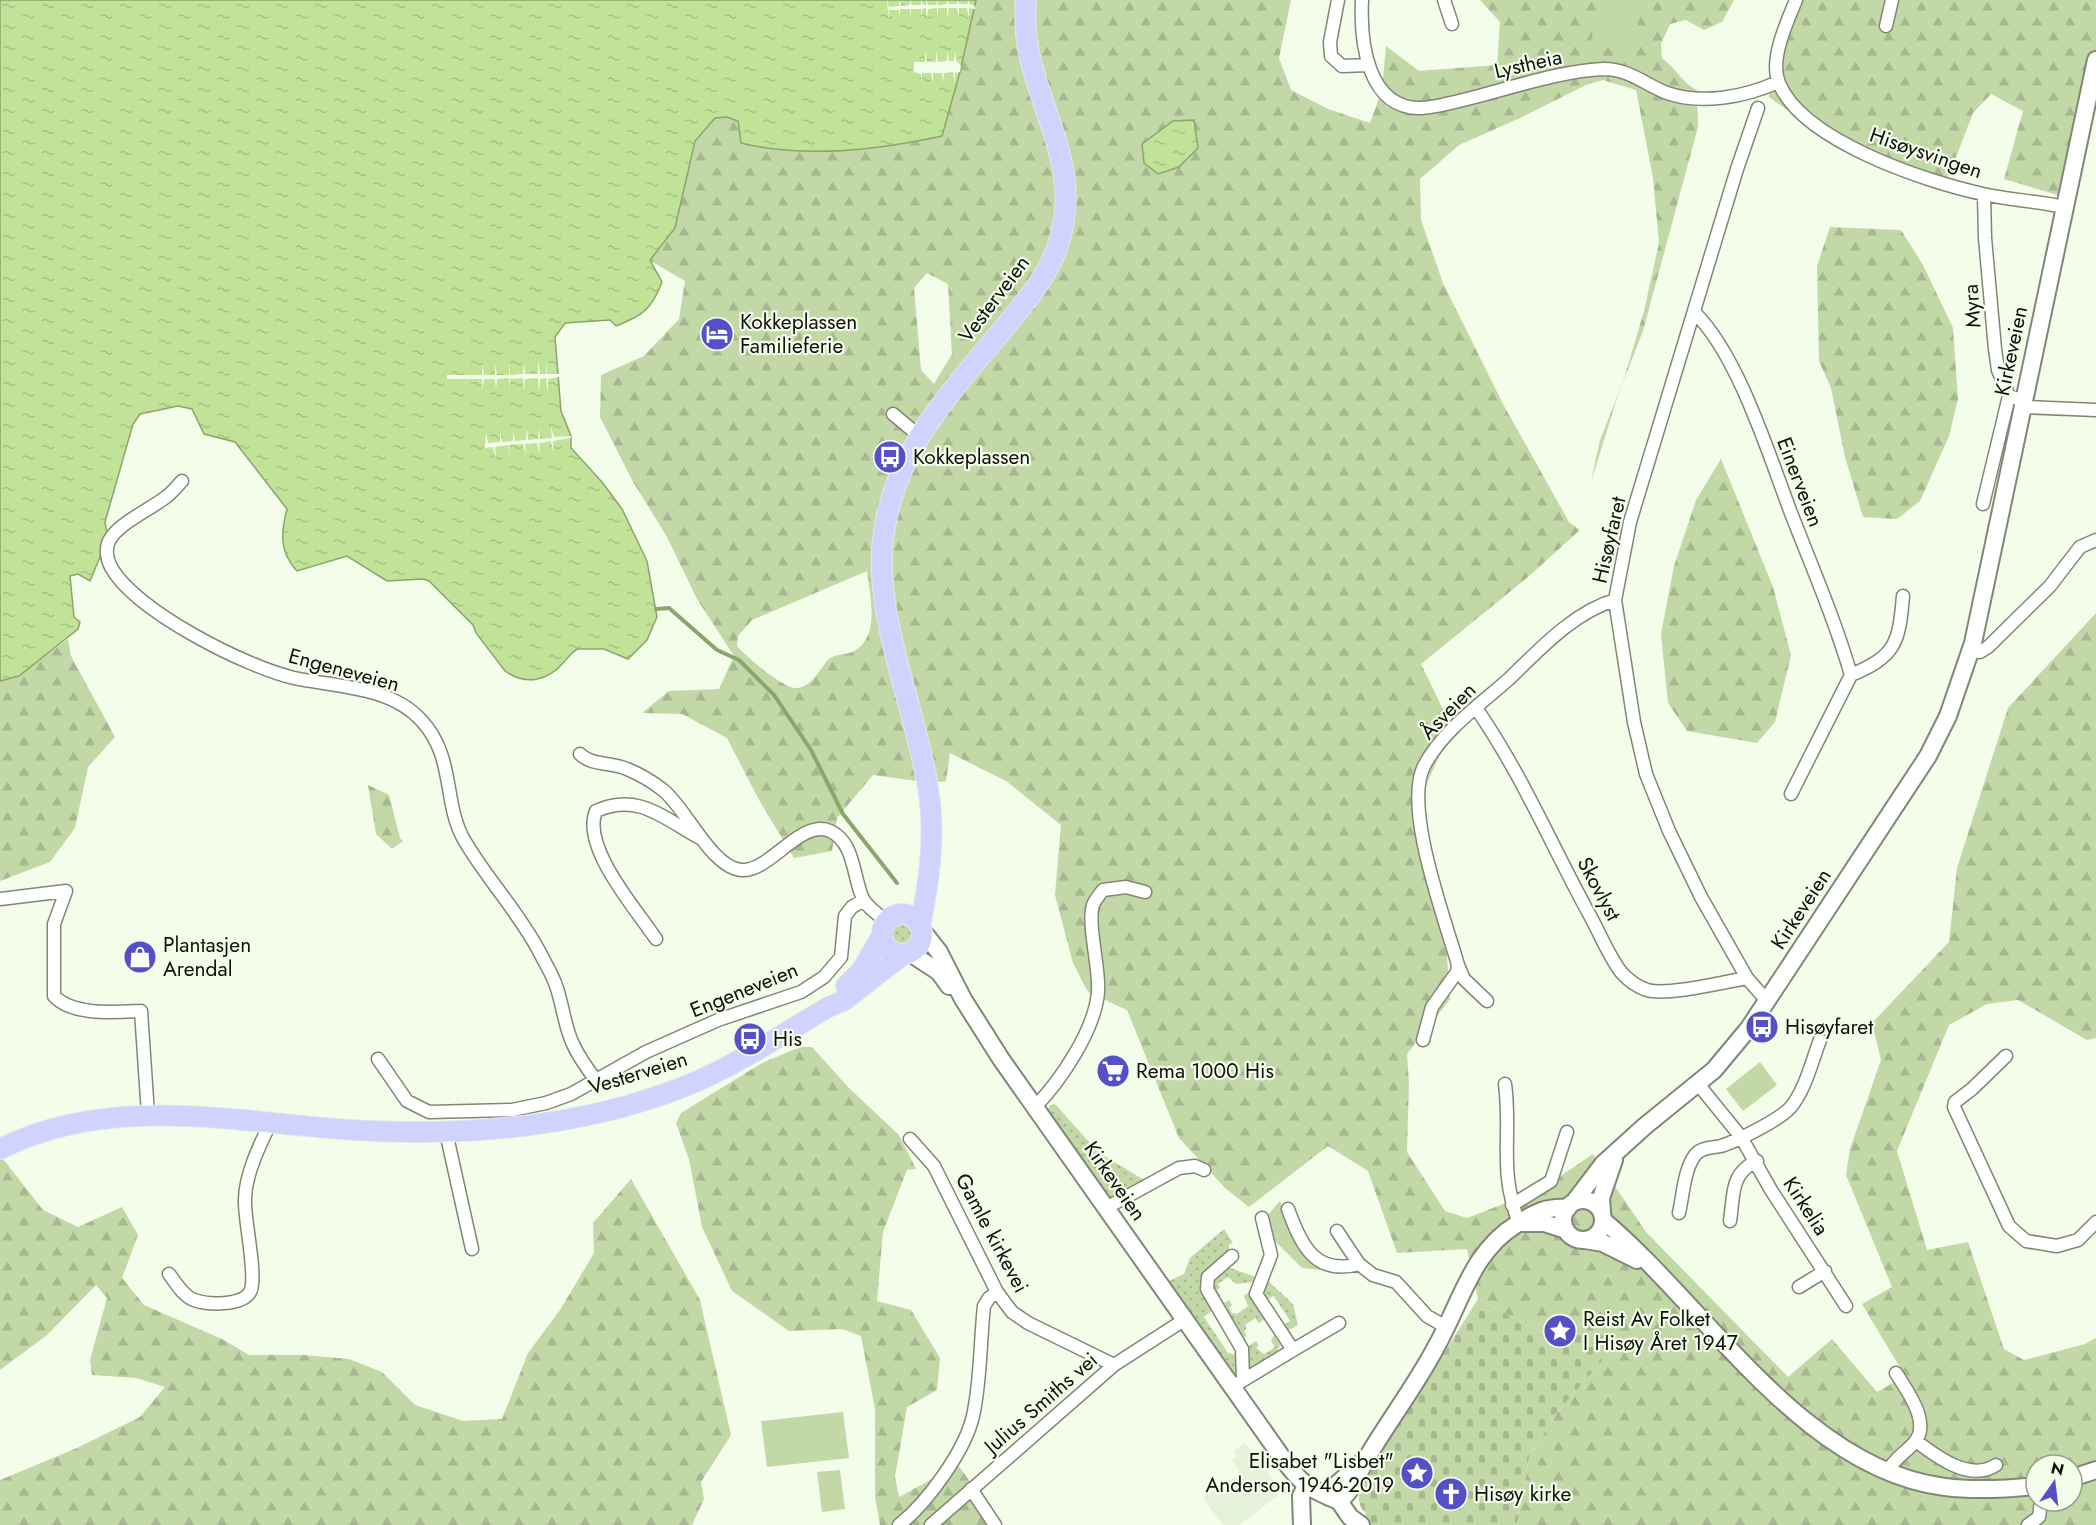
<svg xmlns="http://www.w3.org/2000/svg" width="2096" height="1525" font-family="Jost,sans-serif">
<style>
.built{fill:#e5f1d8}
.grass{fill:url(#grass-dots)}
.forest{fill:url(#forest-firs);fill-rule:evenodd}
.cemetery{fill:url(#cemetery-stones)}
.garden{fill:#c2d8a7}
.water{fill:url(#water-ripples);stroke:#8ca46e;stroke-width:1.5}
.pier{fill:#f4fdea}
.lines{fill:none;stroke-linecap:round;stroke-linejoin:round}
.stream{stroke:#8ca46e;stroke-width:4}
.minor-casing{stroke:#808777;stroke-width:15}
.secondary-casing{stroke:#808777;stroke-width:20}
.primary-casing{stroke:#e7e7e7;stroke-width:22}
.minor{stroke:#fff;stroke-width:12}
.secondary{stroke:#fff;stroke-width:16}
.primary{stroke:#d0d3fe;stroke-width:20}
.labels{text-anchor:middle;stroke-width:4.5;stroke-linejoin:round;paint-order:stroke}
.street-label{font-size:21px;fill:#0f120c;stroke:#f4fdea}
.poi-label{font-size:21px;fill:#0f120c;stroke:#f4fdea;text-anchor:start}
</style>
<defs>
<pattern id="grass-dots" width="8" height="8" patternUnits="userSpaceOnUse" patternTransform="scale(1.5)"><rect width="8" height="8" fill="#c2d8a7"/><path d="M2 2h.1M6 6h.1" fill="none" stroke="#a6b88f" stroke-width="1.8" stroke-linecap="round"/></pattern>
<pattern id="forest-firs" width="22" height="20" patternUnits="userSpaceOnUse" patternTransform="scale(1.5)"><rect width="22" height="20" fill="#c2d8a7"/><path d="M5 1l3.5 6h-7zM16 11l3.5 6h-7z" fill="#a6b88f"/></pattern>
<pattern id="cemetery-stones" width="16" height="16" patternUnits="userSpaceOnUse" patternTransform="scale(1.5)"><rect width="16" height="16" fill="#c2d8a7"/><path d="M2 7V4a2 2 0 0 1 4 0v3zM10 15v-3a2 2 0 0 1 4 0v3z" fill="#a6b88f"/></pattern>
<pattern id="water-ripples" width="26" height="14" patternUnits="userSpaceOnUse" patternTransform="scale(1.5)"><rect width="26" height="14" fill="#c1e398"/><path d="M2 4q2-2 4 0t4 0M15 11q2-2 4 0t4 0" fill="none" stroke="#a5c282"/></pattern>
</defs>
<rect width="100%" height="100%" fill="#f4fdea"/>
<path class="built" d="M1245,1443L1266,1472L1268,1471L1278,1495L1240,1525H1223L1203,1498L1238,1475L1239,1470L1232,1460L1237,1457L1233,1451Z"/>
<path class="grass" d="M890 935a11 11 0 1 1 22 0a11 11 0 1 1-22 0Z
M1055,1104L1098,1152L1149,1183L1111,1204L1047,1111L1050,1105Z
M1224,1229L1233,1243L1229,1244V1254L1208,1272L1213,1310L1204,1317L1228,1353L1236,1355L1239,1367L1235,1374L1197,1322L1192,1321L1166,1282L1184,1274L1190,1258Z
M1225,1266L1258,1278L1255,1282L1236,1284L1228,1277L1218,1284L1220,1288L1217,1290L1221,1296L1214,1297L1210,1290L1214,1275Z
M1267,1280L1293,1304L1298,1325L1287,1331L1283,1326L1290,1321L1274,1296L1266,1300C1261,1293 1264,1288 1267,1280Z
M1249,1292L1266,1318L1259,1323L1255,1318L1245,1325L1247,1328L1244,1331L1247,1336L1240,1340L1219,1306L1229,1300L1232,1305L1229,1308L1232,1313L1237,1314L1248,1306L1244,1296Z
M1274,1335L1280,1345L1275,1357L1251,1370L1248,1367L1246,1348L1256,1341L1259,1346L1256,1348L1264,1354L1275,1347L1271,1341Z"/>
<path class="forest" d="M976,0H1291L1279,58L1291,90L1328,109L1370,123L1382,90L1386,46L1419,71L1497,65L1500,22L1480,0H1734L1722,22L1704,30L1686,20L1670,24L1661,44L1662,58C1675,67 1683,84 1697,90L1698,127L1643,331L1618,395L1591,482L1600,440L1624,379L1644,311L1659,243L1653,178L1636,90L1603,80L1586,85L1520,118L1459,145L1420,179L1421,220L1443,283L1503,404L1569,522L1580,530L1528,577L1421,664L1452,728L1422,794L1429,863L1445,930L1450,999L1407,1054L1409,1082L1407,1152L1445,1211L1467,1218L1540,1190L1593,1154L1646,1232L1788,1377L1832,1339L1877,1392L1905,1376L1862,1304L1892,1287L1846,1175L1850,1149L1881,1060L1872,1023L1949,942L1957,868L2008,708L2096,613V1038L2087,1040L2018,1000L1987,1004L1949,1025L1897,1151L1927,1250L1968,1242L2004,1349L2024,1360L2085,1344L2096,1338V1525H1517L1529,1457L1555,1415L1601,1362L1599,1311L1576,1327L1543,1333L1478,1299L1467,1249L1397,1253L1368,1171L1328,1146L1249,1207L1225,1188L1179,1138L1127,1010L1088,992L1073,963L1055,895L1061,825L1006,781L950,753L946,781L931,783L873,775L837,818L832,851L794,858L759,800L727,738L682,714L642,713L669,691L719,689L734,656L697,599L667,537L632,480L600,417L601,375L644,356L679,319L685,281L649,260L675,228L695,141L715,118L727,117L738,121L741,143C813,149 870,152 942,136L960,72ZM927,273L948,284L952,354L934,384L921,370L914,288ZM867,571C870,596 881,639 852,652C845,655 832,654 827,661C819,671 811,687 797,688C785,690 744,655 737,646L738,636L752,620ZM2036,1465H2072V1501H2036Z
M1791,0H2096V61L2064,197L2004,179L2023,111L1991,94L1973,113L1948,178L1888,170L1827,139L1769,97L1779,34Z
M1830,227L1901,230L1923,265L1953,328L1958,399L1949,436L1920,501L1897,519L1863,517L1845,457L1831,388L1819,361L1817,266Z
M1721,459L1773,587L1791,655L1775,722L1757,743L1687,731L1668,703L1661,634L1674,566L1696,500Z
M68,639L71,656L115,737L88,767L75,828L50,862L0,881V681L19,676Z
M368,785L389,795L400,838L403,841L392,849L376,834Z
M800,1047H812L849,1088L899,1135L916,1169L907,1170L883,1232L877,1301L911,1310L940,1358L937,1390L907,1407L895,1477L899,1497L958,1465L1001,1525H880L875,1497V1409L861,1336L842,1329L789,1331L732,1291L702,1227L689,1159L676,1123L681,1113L762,1063Z
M0,1155L43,1210L78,1227L122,1207L138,1235L122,1278L144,1305L224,1340L249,1355H303L349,1359L382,1372L415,1405L463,1421L502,1419L528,1353L560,1310L594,1253L593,1223L631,1179L700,1300L731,1435L701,1482L704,1499L692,1525H0V1480L77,1448L140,1417L165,1387L136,1378L92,1375L90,1360L107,1298L96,1285L47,1335L0,1370Z"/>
<path class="cemetery" d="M1478,1299L1543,1333L1576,1327L1599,1311L1613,1321L1601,1362L1555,1415L1529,1457L1517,1525H1370L1362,1520L1366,1513C1357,1505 1358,1496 1361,1485Z"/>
<path class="garden" d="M1600,0H1643L1632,51L1591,42Z
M1760,1062L1777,1085L1743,1111L1726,1089Z
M1280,1201L1293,1232L1323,1270L1302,1268L1274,1240L1267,1216Z
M843,1412L849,1458L767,1467L761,1421Z
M840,1470L845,1509L822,1512L817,1472Z"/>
<path class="water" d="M0,0H976L960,72L942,136C878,150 805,159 741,143L738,121L727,117L715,118L695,141L675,228L650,260L662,282C652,309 642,316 616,326L610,320L565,323L555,337L561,411L571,436V448L602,482L622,509L647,561L657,617L647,640L628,659L604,649H578C571,652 569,657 564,662C548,681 526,686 505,671L476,633L473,625L429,581L423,579L387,581L347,556L297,571C279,552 281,532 287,509L235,442L204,434L192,409L178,406L140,414L133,424L105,522L108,538L90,581L78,574L70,576L74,617L80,622L78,629L19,676L0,681Z
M1194,120L1198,148L1179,167L1158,174L1144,163L1142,144L1173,121Z"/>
<path class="pier" d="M887,0L889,7L899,6V0L901,6L910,5V0L912,5H921V0L923,5H926V0L928,5H936L937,0L938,5L947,4V0L949,4H957V0L959,4H967L969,0V4L975,6V9L969,8V19L967,8H959V19L957,8H949L947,19V8H938L937,19V8L928,9L927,19L926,8L922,9L921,20V9H911L910,20V9H900L899,20V10H889V21Z
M925,51L927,62H936V51L938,62L947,61V51L949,61H954L955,51L956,61L961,66L960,72L955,73V83L953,72L944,73L943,83L942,73H933V84L931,73H922L921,84V74L914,72V62H925Z
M538,360L540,374H546L547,360V374H559V377L548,379V393L546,378L540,379L539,393L538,378L525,379L524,391L523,378L510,379V391L509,378L497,379L496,390L495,379H484L482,390V379H447V375H482V364L484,375H495V364L497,375H509V363L510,375L523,374L524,363L525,374H538Z
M551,427L554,437L571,436V438L553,441L554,454L551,441L539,443L540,455L537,443L525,444L526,456L523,444L509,445L510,458L508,445L495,447L496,459L493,447L485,448L486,433L488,443L500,442V432L502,442L513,441V431L515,441L526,440L527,429L528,440L538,439L539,428L540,439L552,438Z"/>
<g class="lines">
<path class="stream" d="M656,609L669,608L717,650L739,660L774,695L811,750L843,814L897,883"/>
<defs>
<path id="minor" d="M1338,0L1330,42L1331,56L1342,66L1369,65
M1362,0C1360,41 1367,110 1422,108C1438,107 1455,102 1471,98C1510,88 1565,70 1604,69C1629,69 1646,85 1667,93C1702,105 1745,97 1778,82
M1444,0L1452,24
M1796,0C1787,22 1769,60 1779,83C1802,141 1927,182 1983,194C2009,200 2037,201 2064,207
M1886,26L1892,0
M1758,108L1737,169L1630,522L1615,600L1634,722L1646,774L1669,831L1701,897L1747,978L1767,1001
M1984,195L1985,238L1995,349L1998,370L2009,396L2024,401
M1695,313C1738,355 1769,455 1791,513C1812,567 1835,620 1851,675L1791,794
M2023,407L2096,410
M893,414L918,435
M182,481C177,486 172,493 166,497C151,509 117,524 109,541C105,549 107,560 111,567C135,611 246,667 294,678C336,687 390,686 421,720C455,756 443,801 463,838C485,877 518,911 539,951C544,961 551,972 555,983C563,1003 564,1026 573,1044C578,1056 587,1068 595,1079
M1983,504L2009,396
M1971,651L1980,652L1988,647L2050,586L2080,547L2096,540
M1851,675C1896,656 1899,643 1903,596
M1476,708C1521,773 1551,844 1588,912C1599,931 1608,955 1621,972C1628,980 1638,987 1647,990C1668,996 1724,982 1747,978
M580,754C592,766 612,762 627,769C639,774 653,782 663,790C686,808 711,867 741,870C769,873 801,818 830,831C855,842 853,878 863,899C868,908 878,915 887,921
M66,891L54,924V996C73,1016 115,1012 141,1011L148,1114
M0,899L66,891
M656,939C636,909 581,847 596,811C638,792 663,818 700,838
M1487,1001L1464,979L1458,965C1445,919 1403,808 1424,766C1443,730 1480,705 1510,678C1540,649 1574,612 1615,600
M1423,1040L1432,1007L1457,972L1458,965
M2006,1056L1972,1089L1955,1102L1954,1107L2009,1226L2026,1241L2057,1246L2078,1240L2096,1222
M378,1059L407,1101L429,1112L512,1110L546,1103L571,1094L646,1052L718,1020L801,992L824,977L841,957L845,916L852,907L864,900
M1505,1084C1512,1136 1498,1169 1519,1223
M1698,1084L1741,1137L1771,1190L1846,1306
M1035,1107C1061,1080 1095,1030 1098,992C1100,969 1087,924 1093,905C1095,900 1100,894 1103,890L1126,887L1145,892
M446,1132L472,1249
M910,1139L934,1166L997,1292L1012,1312L1028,1323L1114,1365
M1512,1205L1551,1181L1567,1132
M1106,1208L1179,1168L1195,1166L1204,1170
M1288,1209C1301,1245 1315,1276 1359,1264
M1679,1213C1683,1195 1684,1170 1695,1155C1702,1147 1712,1148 1721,1146C1737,1141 1779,1120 1790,1108C1805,1091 1812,1061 1820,1040
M1730,1221C1734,1195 1730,1173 1757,1161
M1337,1231L1359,1264L1373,1275L1396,1282L1427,1316L1446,1327
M1232,1256L1208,1277L1207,1289L1242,1349L1243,1379
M169,1274C176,1283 183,1296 194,1300C208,1305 242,1306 250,1292C258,1278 244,1220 245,1200C245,1175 260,1144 271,1122
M1799,1287L1825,1271
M1293,1350L1339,1323
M1232,1387L1293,1350L1256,1294L1271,1255L1262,1218
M1916,1441C1937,1457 1970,1482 1996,1465
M1888,1471C1894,1459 1905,1453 1914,1443C1932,1423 1907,1391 1896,1373
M971,1489L995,1525
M899,1525C927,1503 965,1451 973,1416C981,1380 980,1342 984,1306L989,1298L997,1292
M931,1525L1114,1365L1184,1320
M2028,1525L2039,1517L2041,1501"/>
<path id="secondary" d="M921,929L939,952L963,999L1001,1059L1281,1456C1301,1484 1307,1488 1339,1501
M910,953L939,972L949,986
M1563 1220a20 20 0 1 1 40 0a20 20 0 1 1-40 0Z
M1574,1202L1603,1164L1645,1126L1714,1070L1749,1028L1928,756L1948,716L1973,643L2096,60
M1602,1212L1601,1198L1614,1160
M1604,1221C1706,1307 1804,1470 1945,1487C1975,1491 2006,1489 2036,1486
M1519,1223H1544L1566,1230
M1585,1240L1603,1243L1637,1260
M2072,1478L2096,1470
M1329,1497L1336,1485L1361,1463
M1339,1501C1355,1489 1358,1472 1368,1456C1390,1419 1416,1385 1436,1347C1461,1303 1471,1252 1517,1224C1535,1213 1546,1206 1568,1208
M1339,1501L1350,1517L1361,1525
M1302,1525L1301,1496L1306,1486"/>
<path id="primary" d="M882 934a20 20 0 1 1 40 0a20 20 0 1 1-40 0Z
M920,927C929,882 936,835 928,788C916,709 874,618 883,539C893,453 946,398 999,334C1021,307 1045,281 1057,248C1090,154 1017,92 1026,0
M846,986L862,970L881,937
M0,1149C118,1090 248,1126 372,1131C481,1136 599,1124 700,1080C744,1060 783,1034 825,1009C832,1005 840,1003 846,999C865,985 883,969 903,955"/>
</defs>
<use href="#minor" class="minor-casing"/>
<use href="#secondary" class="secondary-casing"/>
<use href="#primary" class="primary-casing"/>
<use href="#minor" class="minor"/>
<use href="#secondary" class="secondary"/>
<use href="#primary" class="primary"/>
</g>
<defs>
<symbol id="hotel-disc" viewBox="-11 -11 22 22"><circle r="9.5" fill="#5550c7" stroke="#f4fdea"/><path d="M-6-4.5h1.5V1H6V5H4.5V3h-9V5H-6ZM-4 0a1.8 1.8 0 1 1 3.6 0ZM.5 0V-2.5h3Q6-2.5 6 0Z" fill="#fff"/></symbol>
<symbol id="bus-disc" viewBox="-11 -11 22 22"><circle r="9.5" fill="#5550c7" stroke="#f4fdea"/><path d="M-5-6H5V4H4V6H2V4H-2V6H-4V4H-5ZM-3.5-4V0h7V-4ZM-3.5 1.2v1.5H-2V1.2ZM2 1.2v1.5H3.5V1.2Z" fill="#fff"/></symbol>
<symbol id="shop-disc" viewBox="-11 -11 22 22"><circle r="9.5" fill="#5550c7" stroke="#f4fdea"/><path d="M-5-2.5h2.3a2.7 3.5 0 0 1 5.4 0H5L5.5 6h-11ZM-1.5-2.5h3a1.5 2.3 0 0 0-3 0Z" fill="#fff"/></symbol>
<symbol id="supermarket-disc" viewBox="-11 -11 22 22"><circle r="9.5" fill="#5550c7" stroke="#f4fdea"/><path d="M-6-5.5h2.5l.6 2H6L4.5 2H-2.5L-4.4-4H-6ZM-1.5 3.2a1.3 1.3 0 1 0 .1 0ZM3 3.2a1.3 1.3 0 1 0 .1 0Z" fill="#fff"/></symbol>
<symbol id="sight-disc" viewBox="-11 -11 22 22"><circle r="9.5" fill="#5550c7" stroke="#f4fdea"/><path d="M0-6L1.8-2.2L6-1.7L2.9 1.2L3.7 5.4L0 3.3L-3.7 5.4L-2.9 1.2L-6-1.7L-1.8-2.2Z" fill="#fff"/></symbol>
<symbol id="church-disc" viewBox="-11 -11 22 22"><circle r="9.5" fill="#5550c7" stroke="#f4fdea"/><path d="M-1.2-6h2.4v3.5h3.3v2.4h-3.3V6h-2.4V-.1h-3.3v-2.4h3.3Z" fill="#fff"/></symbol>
</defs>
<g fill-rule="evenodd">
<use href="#hotel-disc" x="698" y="315" width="38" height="38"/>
<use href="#bus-disc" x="871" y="438" width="38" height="38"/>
<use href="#shop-disc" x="121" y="938" width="38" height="38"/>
<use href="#bus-disc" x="1743" y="1008" width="38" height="38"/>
<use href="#bus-disc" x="731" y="1020" width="38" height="38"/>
<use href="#supermarket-disc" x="1094" y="1052" width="38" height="38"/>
<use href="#sight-disc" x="1541" y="1312" width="38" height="38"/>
<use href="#sight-disc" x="1398" y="1454" width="38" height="38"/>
<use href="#church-disc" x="1432" y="1475" width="38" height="38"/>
</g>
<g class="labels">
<g class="street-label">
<text transform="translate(1528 64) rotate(-13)" y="7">Lystheia</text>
<text transform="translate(1926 153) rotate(19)" y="7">Hisøysvingen</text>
<text transform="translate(994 299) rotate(-53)" y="7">Vesterveien</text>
<text transform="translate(1972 306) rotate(-94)" y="7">Myra</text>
<text transform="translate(2011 351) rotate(-78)" y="7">Kirkeveien</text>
<text transform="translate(1800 482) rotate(69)" y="7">Einerveien</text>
<text transform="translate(1609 540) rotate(-77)" y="7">Hisøyfaret</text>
<text transform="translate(344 670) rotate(15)" y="7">Engeneveien</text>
<text transform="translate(1448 711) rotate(-46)" y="7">Åsveien</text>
<text transform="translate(1599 889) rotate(62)" y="7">Skovlyst</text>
<text transform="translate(1801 909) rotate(-57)" y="7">Kirkeveien</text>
<text transform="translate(744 990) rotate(-22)" y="7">Engeneveien</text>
<text transform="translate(638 1073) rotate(-17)" y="7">Vesterveien</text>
<text transform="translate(1115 1181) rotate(55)" y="7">Kirkeveien</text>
<text transform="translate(1806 1206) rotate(57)" y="7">Kirkelia</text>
<text transform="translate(992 1233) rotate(62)" y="7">Gamle kirkevei</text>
<text transform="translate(1041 1403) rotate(-41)" y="7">Julius Smiths vei</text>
</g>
<g class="poi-label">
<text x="740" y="329">Kokkeplassen<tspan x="740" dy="24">Familieferie</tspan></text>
<text x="913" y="464">Kokkeplassen</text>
<text x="163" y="952">Plantasjen<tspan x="163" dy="24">Arendal</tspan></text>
<text x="1785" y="1034">Hisøyfaret</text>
<text x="773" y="1046">His</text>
<text x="1136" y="1078">Rema 1000 His</text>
<text x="1583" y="1326">Reist Av Folket<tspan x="1583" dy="24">I Hisøy Året 1947</tspan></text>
<text x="1394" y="1468" text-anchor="end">Elisabet "Lisbet"<tspan x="1394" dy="24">Anderson 1946-2019</tspan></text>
<text x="1474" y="1501">Hisøy kirke</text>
</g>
</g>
<g transform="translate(2054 1483) rotate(14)"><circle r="28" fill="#f4fdea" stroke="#989f91" stroke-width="1.5"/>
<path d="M0-4.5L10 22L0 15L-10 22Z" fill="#5550c7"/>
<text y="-9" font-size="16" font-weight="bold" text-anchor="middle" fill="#0f120c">N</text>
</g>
</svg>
